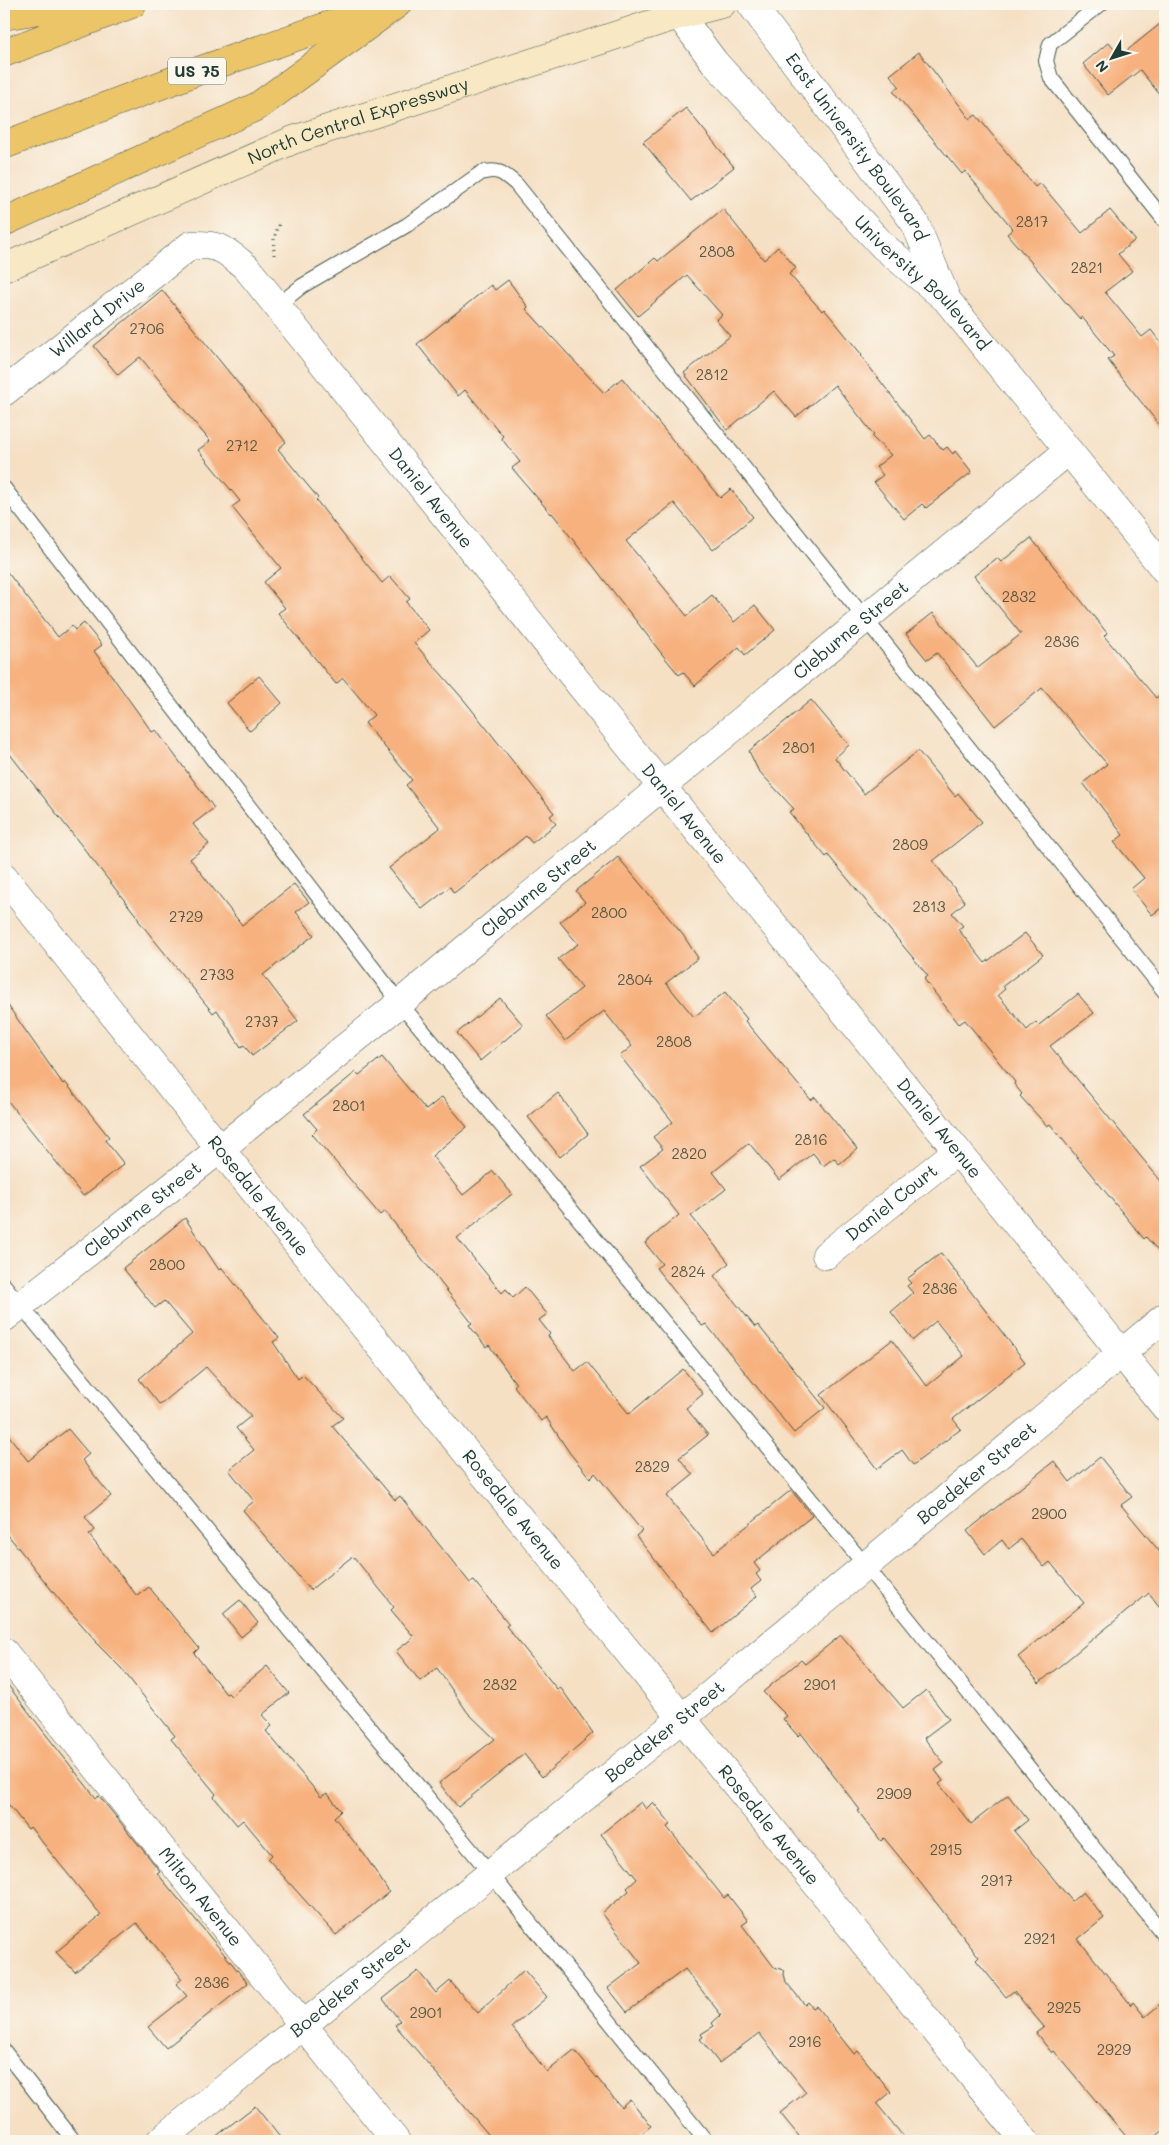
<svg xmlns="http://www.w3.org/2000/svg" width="1169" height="2145" font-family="Mali,sans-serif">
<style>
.building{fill:#f7b17e}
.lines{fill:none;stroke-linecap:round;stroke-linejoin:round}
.service-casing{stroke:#3f554a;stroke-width:16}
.minor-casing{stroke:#3f554a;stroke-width:29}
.tertiary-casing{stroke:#3f554a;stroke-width:29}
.secondary-casing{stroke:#3f554a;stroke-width:29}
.motorway-casing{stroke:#3f554a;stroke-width:29}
.path{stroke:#3f554a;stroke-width:3;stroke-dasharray:1 4;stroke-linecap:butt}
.service{stroke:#fff;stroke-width:14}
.minor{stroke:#fff;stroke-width:28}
.tertiary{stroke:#fff;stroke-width:28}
.secondary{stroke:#f8e8c3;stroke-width:28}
.motorway{stroke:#edc569;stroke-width:28}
.labels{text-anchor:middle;stroke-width:5;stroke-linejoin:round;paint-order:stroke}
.number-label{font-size:15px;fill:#555a46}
.shield{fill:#fbf7ec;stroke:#61756b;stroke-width:1}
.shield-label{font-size:16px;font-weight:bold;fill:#1f3d34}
.street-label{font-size:18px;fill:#1f3d34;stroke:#fbf7ec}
</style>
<rect width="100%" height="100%" fill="#fbf7ec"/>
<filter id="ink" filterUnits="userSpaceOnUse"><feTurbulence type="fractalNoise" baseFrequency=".02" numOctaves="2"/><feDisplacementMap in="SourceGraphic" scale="10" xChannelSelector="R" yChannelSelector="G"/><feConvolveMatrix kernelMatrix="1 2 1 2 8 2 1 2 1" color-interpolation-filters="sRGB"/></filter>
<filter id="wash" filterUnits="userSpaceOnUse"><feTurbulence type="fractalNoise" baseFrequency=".0096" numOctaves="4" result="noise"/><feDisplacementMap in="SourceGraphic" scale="20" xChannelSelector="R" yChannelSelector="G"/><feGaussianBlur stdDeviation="1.12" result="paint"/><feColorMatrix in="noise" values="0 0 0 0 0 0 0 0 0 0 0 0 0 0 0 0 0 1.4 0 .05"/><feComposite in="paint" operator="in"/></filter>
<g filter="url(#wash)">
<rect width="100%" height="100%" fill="#f5e0c4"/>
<g id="blocks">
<path class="building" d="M1165,20V101L1140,70L1108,95L1083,64L1109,42L1120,56Z
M919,52L970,119L976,115L1035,187L1040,183L1082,233L1110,210L1135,240L1118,254L1132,271L1105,292L1142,337L1151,330L1165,348V432L1108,360L1114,356L1082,317L1080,319L1007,234L1013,229L965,171L962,174L893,91L899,86L890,75Z
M686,108L734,167L691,201L643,142Z
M723,209L764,260L778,247L796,268L789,274L822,311L824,309L862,355L861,356L925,439L930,435L943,450L947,447L953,454L955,451L972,472L926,508L922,504L904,519L874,482L883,475L876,467L891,455L872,437L874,435L835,385L796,417L774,391L727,430L684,373L730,336L716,320L722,315L687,275L638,316L617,290L655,258L658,261Z
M508,280L528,307L526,309L604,393L622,378L720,498L731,489L753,517L713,550L674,503L626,541L687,616L712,595L734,622L755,605L775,630L745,655L739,647L695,686L683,672L679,675L665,658L552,513L551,514L512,468L520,462L501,438L503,436L465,390L458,396L417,344L491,285L495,290Z
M162,290L286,442L278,449L318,498L316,500L352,546L382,583L390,576L410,599L406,602L429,630L414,643L464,700L554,813L550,816L556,824L532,843L526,836L454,893L450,887L422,909L389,868L440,828L406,785L412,780L365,723L374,715L343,678L336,684L278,613L285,608L264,582L281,568L232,507L240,501L198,450L210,441L140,357L118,375L94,346Z
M1031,538L1107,633L1104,636L1156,698L1165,691V905L1152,915L1131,889L1144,878L1114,842L1123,835L1083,783L1107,764L1042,688L995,726L937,653L927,660L906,634L933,613L978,668L1021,634L974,576L997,558L1001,562Z
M4,568L58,637L72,626L75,630L84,623L102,645L94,651L152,732L156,730L214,808L193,824L209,844L190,859L242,925L294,884L309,902L296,912L314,935L263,975L298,1021L252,1056L244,1045L241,1047L217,1010L213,1013L138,920L139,919L9,753H4Z
M259,676L282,703L250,731L227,703Z
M811,700L849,745L835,758L864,794L918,751L955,796L958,793L982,822L933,861L965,902L952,913L963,926L958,929L985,963L1025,933L1043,955L1003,986L1005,989L998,995L1027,1030L1036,1022L1039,1025L1078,994L1094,1013L1050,1046L1165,1186V1259L1146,1237L1144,1239L1050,1124L1047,1126L1020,1096L1022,1094L1014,1084L1015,1082L965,1020L959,1024L924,979L928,976L828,855L826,857L789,812L794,809L758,770L749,751Z
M618,857L683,935L698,958L666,983L694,1017L725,992L747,1019L745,1021L811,1100L815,1097L857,1149L839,1164L834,1158L823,1166L813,1153L779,1180L749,1143L713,1172L726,1189L691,1216L729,1263L714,1276L755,1327L758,1325L825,1408L794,1433L706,1324L702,1326L656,1268L662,1264L645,1243L679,1215L640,1166L663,1149L653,1137L673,1122L620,1056L632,1046L604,1011L565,1041L546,1016L582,988L558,959L578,944L560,922L585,902L576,891Z
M500,998L523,1025L480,1061L457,1033Z
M4,1000L63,1084L65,1082L109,1137L105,1140L124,1164L83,1196L4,1096Z
M382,1057L426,1110L442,1097L467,1127L432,1156L463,1195L493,1171L512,1194L457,1238L502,1293L506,1289L513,1298L525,1287L547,1314L539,1320L550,1334L548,1336L575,1371L587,1362L629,1414L683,1369L703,1394L686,1408L708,1435L679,1458L693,1475L667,1496L714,1553L791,1490L812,1516L754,1563L760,1571L756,1574L761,1581L751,1589L757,1596L713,1633L636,1536L642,1531L595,1473L590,1478L569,1452L546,1417L541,1421L514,1386L516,1384L489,1345L486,1347L469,1325L472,1323L385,1211L380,1215L312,1134L317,1129L304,1114L356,1072L359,1075Z
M558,1093L588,1134L560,1157L528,1117Z
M185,1218L219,1270L222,1268L279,1338L273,1342L298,1379L303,1375L343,1418L332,1426L395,1500L400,1496L470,1583L474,1581L509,1624L506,1626L557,1689L560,1687L593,1733L542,1777L524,1754L458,1807L439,1783L495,1739L468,1713L437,1668L420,1681L396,1651L414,1637L391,1610L394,1607L353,1556L310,1590L243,1510L254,1501L229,1470L254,1450L236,1428L251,1416L206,1367L160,1405L139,1379L192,1334L164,1301L155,1308L123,1268Z
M941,1253L1025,1362L953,1419L961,1429L913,1465L902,1450L877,1469L821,1395L892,1340L927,1386L964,1356L936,1321L913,1340L891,1312L913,1293L907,1286L911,1283L907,1279Z
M4,1429L28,1461L68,1429L89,1454L82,1460L111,1496L85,1517L95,1530L89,1535L137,1596L149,1587L199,1648L194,1653L226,1694L228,1693L231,1696L267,1666L289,1693L262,1715L272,1726L266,1731L321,1797L327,1793L341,1811L334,1817L364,1854L389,1892L336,1935L268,1859L272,1855L243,1820L237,1825L214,1797L216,1794L171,1739L175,1736L121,1668L96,1643L97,1642L58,1598L4,1530Z
M1100,1457L1132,1497L1121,1505L1165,1558V1614L1149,1593L1039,1683L1018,1657L1084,1603L1050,1562L1044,1567L1021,1539L1009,1549L1002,1540L985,1554L967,1531L1054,1461L1070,1482Z
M240,1600L258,1623L241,1637L223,1614Z
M841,1635L903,1708L926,1690L949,1719L924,1738L944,1763L935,1770L943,1781L939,1784L971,1824L1008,1795L1028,1820L1014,1831L1072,1901L1083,1892L1104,1918L1078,1939L1131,2005L1133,2002L1145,2017L1165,2000V2129L1150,2141H1130L1054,2051L1052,2053L1036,2033L1044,2027L1014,1991L1006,1997L976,1960L979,1957L915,1876L884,1838L881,1841L858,1811L860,1810L801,1733L798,1736L783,1719L787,1716L763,1692L801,1660L805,1664Z
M4,1680L47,1736L96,1798L99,1796L160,1871L157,1873L248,1983L166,2048L148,2027L187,1996L176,1984L182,1979L137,1923L75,1972L56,1952L101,1915L30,1827L28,1829L4,1799Z
M641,1802L646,1809L653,1802L671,1824L667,1827L724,1898L728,1895L748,1921L742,1925L774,1967L783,1970L786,1982L805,2005L808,2002L813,2008L816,2006L854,2054L858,2051L891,2092L877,2104L907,2141H803L780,2113L806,2092L759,2033L719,2063L700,2039L703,2037L701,2034L714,2026L712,2023L721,2015L685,1969L627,2012L608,1988L641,1963L602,1913L629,1891L627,1888L637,1879L601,1834Z
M524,1970L547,1997L512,2027L547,2072L574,2050L621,2107L630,2099L651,2126L632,2141H494L395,2025L400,2021L383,1999L418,1971L436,1993L450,1981L478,2013Z
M255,2106L283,2141H210Z"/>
</g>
</g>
<g filter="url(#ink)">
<use href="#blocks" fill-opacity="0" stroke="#3f554a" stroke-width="1"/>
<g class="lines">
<defs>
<path id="service" d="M1101,4L1050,44L1046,61L1051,78L1165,221
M278,305L302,286L407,225L481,173C498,168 503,173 516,184L1165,992
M4,488L400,1003L865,1565L1165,1936
M4,1285L490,1873L706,2141
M4,2051L74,2141"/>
<g id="minor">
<path id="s1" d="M4,392L191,245C220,244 224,249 246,267L637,756L1165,1407"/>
<path id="s2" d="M4,877L220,1149L1025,2141"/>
<path id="s3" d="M826,1255L957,1151"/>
<path id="s4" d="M4,1318L220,1149L400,1003L1068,451"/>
<path id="s5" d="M4,1652L396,2141"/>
<path id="s6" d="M160,2141L681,1719L1165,1317"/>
</g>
<g id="tertiary">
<path id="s7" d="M671,4L715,63L883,246L946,299L1165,570"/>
<path id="s8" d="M751,4L915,223L945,295"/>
</g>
<g id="secondary">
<path id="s9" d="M4,268L293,140L679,15L722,4"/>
</g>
<path id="motorway" d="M4,16L75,4
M4,53L132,4
M4,145L198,71L376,9
M4,222L258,106L397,4"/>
</defs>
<use href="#service" class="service-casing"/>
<use href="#minor" class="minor-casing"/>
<use href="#tertiary" class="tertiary-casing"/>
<use href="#secondary" class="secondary-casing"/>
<use href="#motorway" class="motorway-casing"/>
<path class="path" d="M274,255V238L280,221"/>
<use href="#service" class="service"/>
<use href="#minor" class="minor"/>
<use href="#tertiary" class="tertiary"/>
<use href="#secondary" class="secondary"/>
<use href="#motorway" class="motorway"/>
</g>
</g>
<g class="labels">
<g class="number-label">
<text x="1032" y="227">2817</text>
<text x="717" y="257">2808</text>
<text x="1087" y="273">2821</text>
<text x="147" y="334">2706</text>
<text x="712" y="380">2812</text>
<text x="242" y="451">2712</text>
<text x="1019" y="602">2832</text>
<text x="1062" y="647">2836</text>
<text x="799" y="753">2801</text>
<text x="910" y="850">2809</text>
<text x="929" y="912">2813</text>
<text x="609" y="918">2800</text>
<text x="186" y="922">2729</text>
<text x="217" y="980">2733</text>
<text x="635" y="985">2804</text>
<text x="262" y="1027">2737</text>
<text x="674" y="1047">2808</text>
<text x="349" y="1111">2801</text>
<text x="811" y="1145">2816</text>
<text x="689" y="1159">2820</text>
<text x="167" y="1270">2800</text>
<text x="688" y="1277">2824</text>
<text x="940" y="1294">2836</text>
<text x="652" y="1472">2829</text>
<text x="1049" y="1519">2900</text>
<text x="500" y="1690">2832</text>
<text x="820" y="1690">2901</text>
<text x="894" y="1799">2909</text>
<text x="946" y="1855">2915</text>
<text x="997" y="1886">2917</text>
<text x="1040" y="1944">2921</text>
<text x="212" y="1988">2836</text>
<text x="1064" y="2013">2925</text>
<text x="426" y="2018">2901</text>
<text x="805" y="2047">2916</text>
<text x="1114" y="2055">2929</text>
</g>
<rect class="shield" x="168" y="57.5" width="58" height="27" rx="4"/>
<g class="shield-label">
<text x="197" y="77">US 75</text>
</g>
<g class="street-label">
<text dy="6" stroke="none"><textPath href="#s9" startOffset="384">North Central Expressway</textPath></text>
<text dy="6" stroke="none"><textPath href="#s8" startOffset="178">East University Boulevard</textPath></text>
<text dy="6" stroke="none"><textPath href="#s7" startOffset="376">University Boulevard</textPath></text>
<text dy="6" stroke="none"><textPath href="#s1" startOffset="119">Willard Drive</textPath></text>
<text dy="6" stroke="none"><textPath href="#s1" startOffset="595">Daniel Avenue</textPath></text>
<text dy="6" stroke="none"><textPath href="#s4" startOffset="1091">Cleburne Street</textPath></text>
<text dy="6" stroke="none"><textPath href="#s1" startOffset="1000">Daniel Avenue</textPath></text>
<text dy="6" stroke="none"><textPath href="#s4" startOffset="686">Cleburne Street</textPath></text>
<text dy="6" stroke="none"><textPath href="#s1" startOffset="1405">Daniel Avenue</textPath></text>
<text dy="6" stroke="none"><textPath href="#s2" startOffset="408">Rosedale Avenue</textPath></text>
<text dy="6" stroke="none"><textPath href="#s3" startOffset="84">Daniel Court</textPath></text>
<text dy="6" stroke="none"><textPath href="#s4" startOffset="176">Cleburne Street</textPath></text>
<text dy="6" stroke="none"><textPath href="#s6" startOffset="1055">Boedeker Street</textPath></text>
<text dy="6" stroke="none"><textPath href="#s2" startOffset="812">Rosedale Avenue</textPath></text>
<text dy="6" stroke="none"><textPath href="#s6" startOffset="650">Boedeker Street</textPath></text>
<text dy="6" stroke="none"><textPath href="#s2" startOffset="1218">Rosedale Avenue</textPath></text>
<text dy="6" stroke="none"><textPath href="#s5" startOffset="314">Milton Avenue</textPath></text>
<text dy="6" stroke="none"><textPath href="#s6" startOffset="245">Boedeker Street</textPath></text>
</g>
</g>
<rect width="1169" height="2145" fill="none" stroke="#fbf7ec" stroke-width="20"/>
<g transform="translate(1112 58) rotate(231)" stroke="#fbf7ec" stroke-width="4" paint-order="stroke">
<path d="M0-4L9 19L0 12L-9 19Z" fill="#1f3d34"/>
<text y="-8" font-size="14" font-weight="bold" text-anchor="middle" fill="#1f3d34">N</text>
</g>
</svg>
